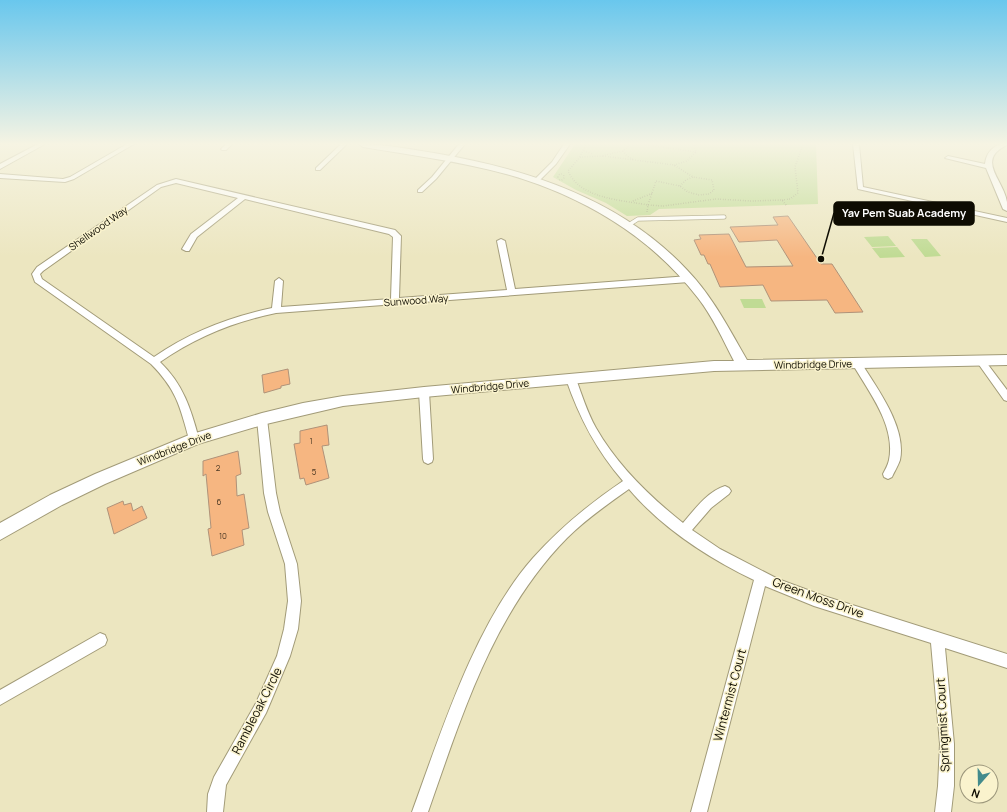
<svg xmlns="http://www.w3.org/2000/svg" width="1007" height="812" font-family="Manrope,sans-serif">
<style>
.green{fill:#c0db94}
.building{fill:#f6b681;stroke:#af9279}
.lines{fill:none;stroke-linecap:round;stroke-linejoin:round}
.lane-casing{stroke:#a29b78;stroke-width:5}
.street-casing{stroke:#a29b78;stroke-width:2}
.secondary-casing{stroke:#a29b78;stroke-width:2}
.path{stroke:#949075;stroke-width:1.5;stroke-dasharray:0.5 2;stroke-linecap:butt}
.lane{stroke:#fff;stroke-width:3.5}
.street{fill:#fff;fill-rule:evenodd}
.secondary{fill:#fff;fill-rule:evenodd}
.labels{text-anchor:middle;stroke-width:3;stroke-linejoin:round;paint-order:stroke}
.number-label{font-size:8px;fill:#483622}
.street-label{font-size:10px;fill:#0e0c02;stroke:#faf3cd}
.near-street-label{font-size:12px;fill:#0e0c02;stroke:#faf3cd}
.leader{fill:none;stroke:#0e0c02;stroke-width:1.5}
.callout-dot{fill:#0e0c02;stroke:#faf3cd;stroke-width:1.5}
.callout{fill:#0e0c02;stroke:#0e0c02;stroke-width:1.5}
.callout-label{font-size:11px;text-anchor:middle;font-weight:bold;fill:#fff}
</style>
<rect width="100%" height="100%" fill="#ece6c0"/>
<path class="green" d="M575,144H816L818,204L659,209L650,215L627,216L606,203L576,190L553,177Z
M888,236L896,246L872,247L864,237Z
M911,239H927L941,256L925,257Z
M897,247L905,257L880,258L872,248Z
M740,299H762L766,308H744Z"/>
<path class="building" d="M788,216L821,264H832L863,312L835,313L827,300L771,301L763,285L720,287L710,264H708L704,255H701L694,240L701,239L699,235L729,234L746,267L793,266L777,240L739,242L730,227L778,225L773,217Z
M288,369L290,384L281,386V388L264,393L262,375Z
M327,425L329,445L322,446L329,478L306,485L304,478L300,479L294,444L300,443V431Z
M238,451L241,474L236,476L237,496L244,494L249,528L242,530L244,545L212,556L208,529L211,528L206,474L203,476V461Z
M123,501L124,505L131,503L133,511L142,506L147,518L114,534L107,508Z"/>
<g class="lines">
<defs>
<path id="lane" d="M627,226L638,219L724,217"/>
<path id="street" d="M38,144H45L0,169V164Z
M127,144H134L74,179L65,182L0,178V174L63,179L70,177Z
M226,144H232L226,150H222L221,149Z
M341,144H347L320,170H316V168Z
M459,144H465L436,179L422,192H418V190L432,177Z
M564,144H570L556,164L538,182H534V180L552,162Z
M853,144H859L863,187L1007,218V222L858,189Z
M1000,144H1007V145C975,160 1004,180 1007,202C1007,205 1007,208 1007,211L1003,209L986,168L945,158L948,156L985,164C986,154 991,148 1000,144Z
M176,179L395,230L401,236L399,298L507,290L497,241L501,239L505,241L515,289L689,276L693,279L689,282L276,313C233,322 196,337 160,362C183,384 191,409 199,439L198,442L194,443L190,442L189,439C180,406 176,389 151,364L35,282L32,274L37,267L157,185ZM176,183L238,198L191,234L182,249L186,251H189L197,237L245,199L389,234L393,237L391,299L281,307L283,281L279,278L275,281L272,308C229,317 190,332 154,357L42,279L40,274L43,271L161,187Z
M980,357L983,358L1007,390V401L1004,400L977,362L975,360L977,358Z
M857,360L860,361C876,387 907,427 900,460C898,466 894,472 892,477L888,479L884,477L883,474C885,470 888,465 889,460C896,425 868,391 852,363Z
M571,375L574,376L576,379C582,395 587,412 596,428C617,465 649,496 683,523C695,509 707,492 725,486L729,488L731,491L729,494L711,508L692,530L720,549L778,579L824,596L1007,654V668L945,648L954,744V786L951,812H935L938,786L940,744L931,643L814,606L765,586L707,812H691L754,580C708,558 662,528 629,489C608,504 586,519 567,538C493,613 462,715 428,812H412C442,730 475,624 533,558C560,528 589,504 623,481C596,450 579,417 566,379L568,376Z
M424,388L427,389L429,392L433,459L432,462L428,464L424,462L423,459L419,392L421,389Z
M262,415L266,416L267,419L276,493L280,512L297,564L301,601L298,629L290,656L266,713L226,785L223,812H207L208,794L214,777L256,703L277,656L284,629L288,601L285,564L268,512L264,493L257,419L258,416Z
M100,633L105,635L107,640L105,645L0,705V690Z"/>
<path id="secondary" d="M359,144C384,144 409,149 434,153C527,169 621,199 687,270C713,297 729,329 747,360L1007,355V365L714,371L424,397L343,406L262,425L198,444L105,484L62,505L0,540V523L50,495L95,474L189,435L262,413L303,403L343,396L424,387L714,361H734C723,340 713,317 698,298C650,235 580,195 506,174C459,161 410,155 363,147Z"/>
</defs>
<use href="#lane" class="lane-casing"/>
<use href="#street" class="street-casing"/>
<use href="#secondary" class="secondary-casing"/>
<path class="path" d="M641,144L696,152
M584,151L593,154
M623,151L627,156L634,160
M605,155L623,151L631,144
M603,156L674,165L693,177L712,180L714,190L709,194L699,195L688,192L680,186L656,181L648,205C622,200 580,199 568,171L580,157Z
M580,157L586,144
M674,165L687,161L696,152L694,144
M558 177a3 3 0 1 1 6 0a3 3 0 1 1-6 0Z
M680,186L686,180L693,177
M782,200L790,199L798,193L795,167L803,144
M633,201L653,193
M647,212L648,205L663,206L716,199L752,201L782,200L786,205"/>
<use href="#lane" class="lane"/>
<use href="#street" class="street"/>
<use href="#secondary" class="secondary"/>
</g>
<linearGradient id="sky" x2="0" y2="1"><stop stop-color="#69c7ed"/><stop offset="0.56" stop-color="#f6f4e3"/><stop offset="1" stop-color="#f6f4e3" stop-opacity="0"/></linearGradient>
<rect width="1007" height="257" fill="url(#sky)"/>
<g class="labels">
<g class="number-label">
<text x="311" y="444">1</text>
<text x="218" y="471">2</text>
<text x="314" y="475">5</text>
<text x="219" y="505">6</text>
<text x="223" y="539">10</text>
</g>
<g class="street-label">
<text transform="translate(98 228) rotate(-35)" y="4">Shellwood Way</text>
<text transform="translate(416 300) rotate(-4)" y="4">Sunwood Way</text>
<text transform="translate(813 364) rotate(-1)" y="4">Windbridge Drive</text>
<text transform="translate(490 386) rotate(-5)" y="4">Windbridge Drive</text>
<text transform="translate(174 448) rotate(-21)" y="4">Windbridge Drive</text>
</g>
<g class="near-street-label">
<text transform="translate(818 598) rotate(20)" y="4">Green Moss Drive</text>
<text transform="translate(730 695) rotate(-75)" y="4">Wintermist Court</text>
<text transform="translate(257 711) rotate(-63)" y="4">Rambleoak Circle</text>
<text transform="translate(943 725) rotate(-93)" y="4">Springmist Court</text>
</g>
</g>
<path class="leader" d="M821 259L834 213"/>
<circle class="callout-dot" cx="821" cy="259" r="4"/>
<rect class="callout" x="834" y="202" width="140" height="23" rx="4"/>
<g class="callout-label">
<text x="904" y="217">Yav Pem Suab Academy</text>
</g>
<g transform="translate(979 784) rotate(200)"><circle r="19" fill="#faf3cd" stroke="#9c977c"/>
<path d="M0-3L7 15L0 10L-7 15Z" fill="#438b8c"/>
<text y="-6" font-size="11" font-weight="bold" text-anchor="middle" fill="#0e0c02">N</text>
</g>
</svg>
